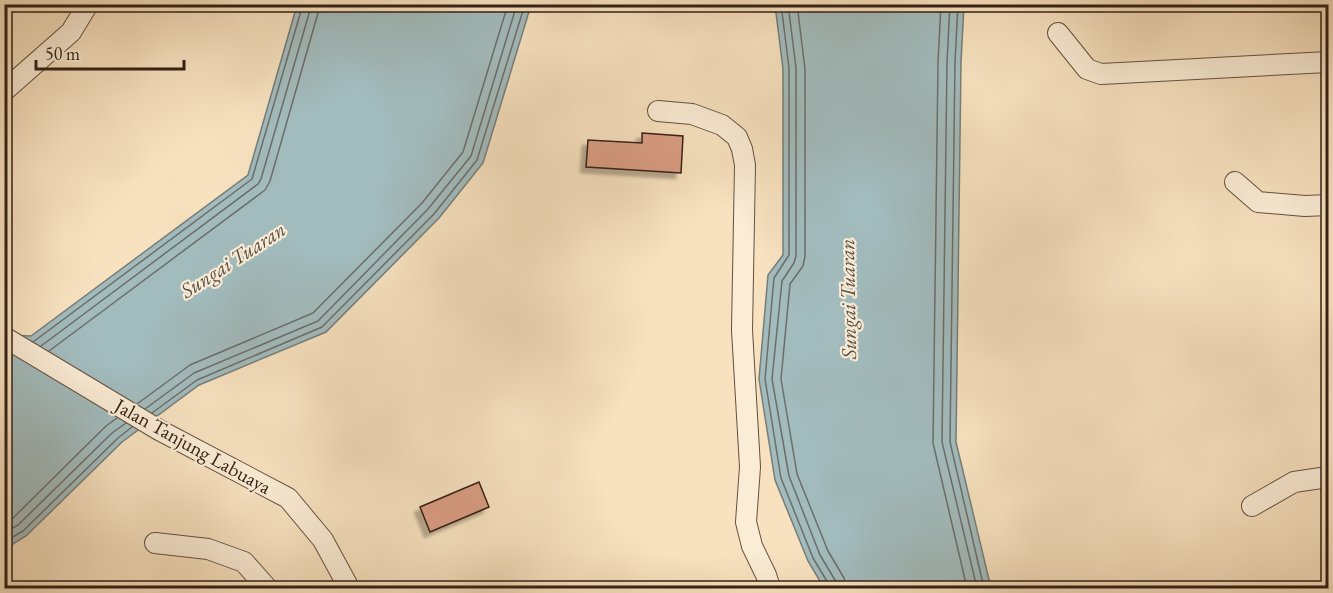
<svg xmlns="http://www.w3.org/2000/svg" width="1333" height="593" font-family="'EB Garamond',serif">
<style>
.water{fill:#a2bbbd;stroke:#767d7a;stroke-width:1.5}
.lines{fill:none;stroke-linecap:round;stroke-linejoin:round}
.shore{stroke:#6b6e69;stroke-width:1.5}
.building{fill:#d99c82;stroke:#342115;stroke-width:1.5;filter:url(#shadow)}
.minor-casing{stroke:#655140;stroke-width:22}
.minor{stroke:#faecd5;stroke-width:20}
.labels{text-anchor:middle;stroke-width:4.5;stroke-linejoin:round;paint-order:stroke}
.street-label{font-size:20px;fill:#342115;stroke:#faecd5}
.water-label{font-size:21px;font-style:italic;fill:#554f47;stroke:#faecd5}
</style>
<defs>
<filter id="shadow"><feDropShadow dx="-5.5" dy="5.5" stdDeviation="1.5" flood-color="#0004"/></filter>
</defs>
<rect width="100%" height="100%" fill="#f7e1bf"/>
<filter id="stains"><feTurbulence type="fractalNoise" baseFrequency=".00333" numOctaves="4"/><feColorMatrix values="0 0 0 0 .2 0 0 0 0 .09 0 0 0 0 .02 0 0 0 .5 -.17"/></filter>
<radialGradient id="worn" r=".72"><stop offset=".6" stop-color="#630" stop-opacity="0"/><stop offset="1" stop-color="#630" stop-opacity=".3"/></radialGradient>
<path class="water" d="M297,5H531L483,163L439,218L326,332L199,385L122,442L26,536L5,549V335L31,336L248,175Z
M775,5H964L961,62L956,442L991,588H824L808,561L775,480L759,379L768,275L783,255V69Z"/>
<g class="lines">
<path class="shore" d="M781,4L789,68V255L774,278L765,379L781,478L813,558L828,583L829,588
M788,4L796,68V256L794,263L782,281L772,379L789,476L820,555L835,580L837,588
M797,4L805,69V256L803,266L790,284L781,379L797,474L828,551L844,578L846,588
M941,4L938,62L933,443L967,588
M950,4L947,62L942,442L977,588
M958,4L955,62L950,442L984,588
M33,342L252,179L303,4
M41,346L258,184L261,179L310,10V4
M49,351L265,190L270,181L318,13L319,4
M137,404L190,365L313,313L422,203L463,152L508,4
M145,409L194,373L318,321L428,209L471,156L517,4
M152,413L197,380L322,327L434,214L477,160L525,4
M4,523L13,518L106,426L117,418
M4,533L18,525L112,433L126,423
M4,542L23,531L118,438L132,427"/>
</g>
<path class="building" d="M642,133L683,136L681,173L586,167L588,140L642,143Z
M479,482L489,507L430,532L420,507Z"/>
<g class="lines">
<defs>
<path id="minor" d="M1058,33L1087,69L1101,74L1328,62
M4,91L71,32L88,4
M658,111L692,114L722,125L737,137L742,149L745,165L742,330L750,467L746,522L752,546L766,575L770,588
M1235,182L1258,202L1305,206L1328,205
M4,337L159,430L288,498L323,540L349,588
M1252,506L1294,482L1328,477
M155,543L208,549L244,562L267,588"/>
</defs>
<use href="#minor" class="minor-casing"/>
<use href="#minor" class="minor"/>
</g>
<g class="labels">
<g class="street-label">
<text transform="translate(193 446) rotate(29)" y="7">Jalan Tanjung Labuaya</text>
</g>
<g class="water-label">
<text transform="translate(233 260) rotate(-33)" y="7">Sungai Tuaran</text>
<text transform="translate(848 299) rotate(-91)" y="7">Sungai Tuaran</text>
</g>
</g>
<rect width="1333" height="593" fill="none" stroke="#f7e1bf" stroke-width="24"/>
<rect x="6" y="6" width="1321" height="581" fill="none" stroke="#342115" stroke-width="3"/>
<rect x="12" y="12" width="1309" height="569" fill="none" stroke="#342115" stroke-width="1.5"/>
<path d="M36 60v9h148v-9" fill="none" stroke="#342115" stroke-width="3"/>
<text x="45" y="60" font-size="18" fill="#342115" stroke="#faecd5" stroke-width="4.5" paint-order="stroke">50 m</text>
<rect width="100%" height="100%" filter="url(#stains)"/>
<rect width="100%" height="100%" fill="url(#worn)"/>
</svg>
